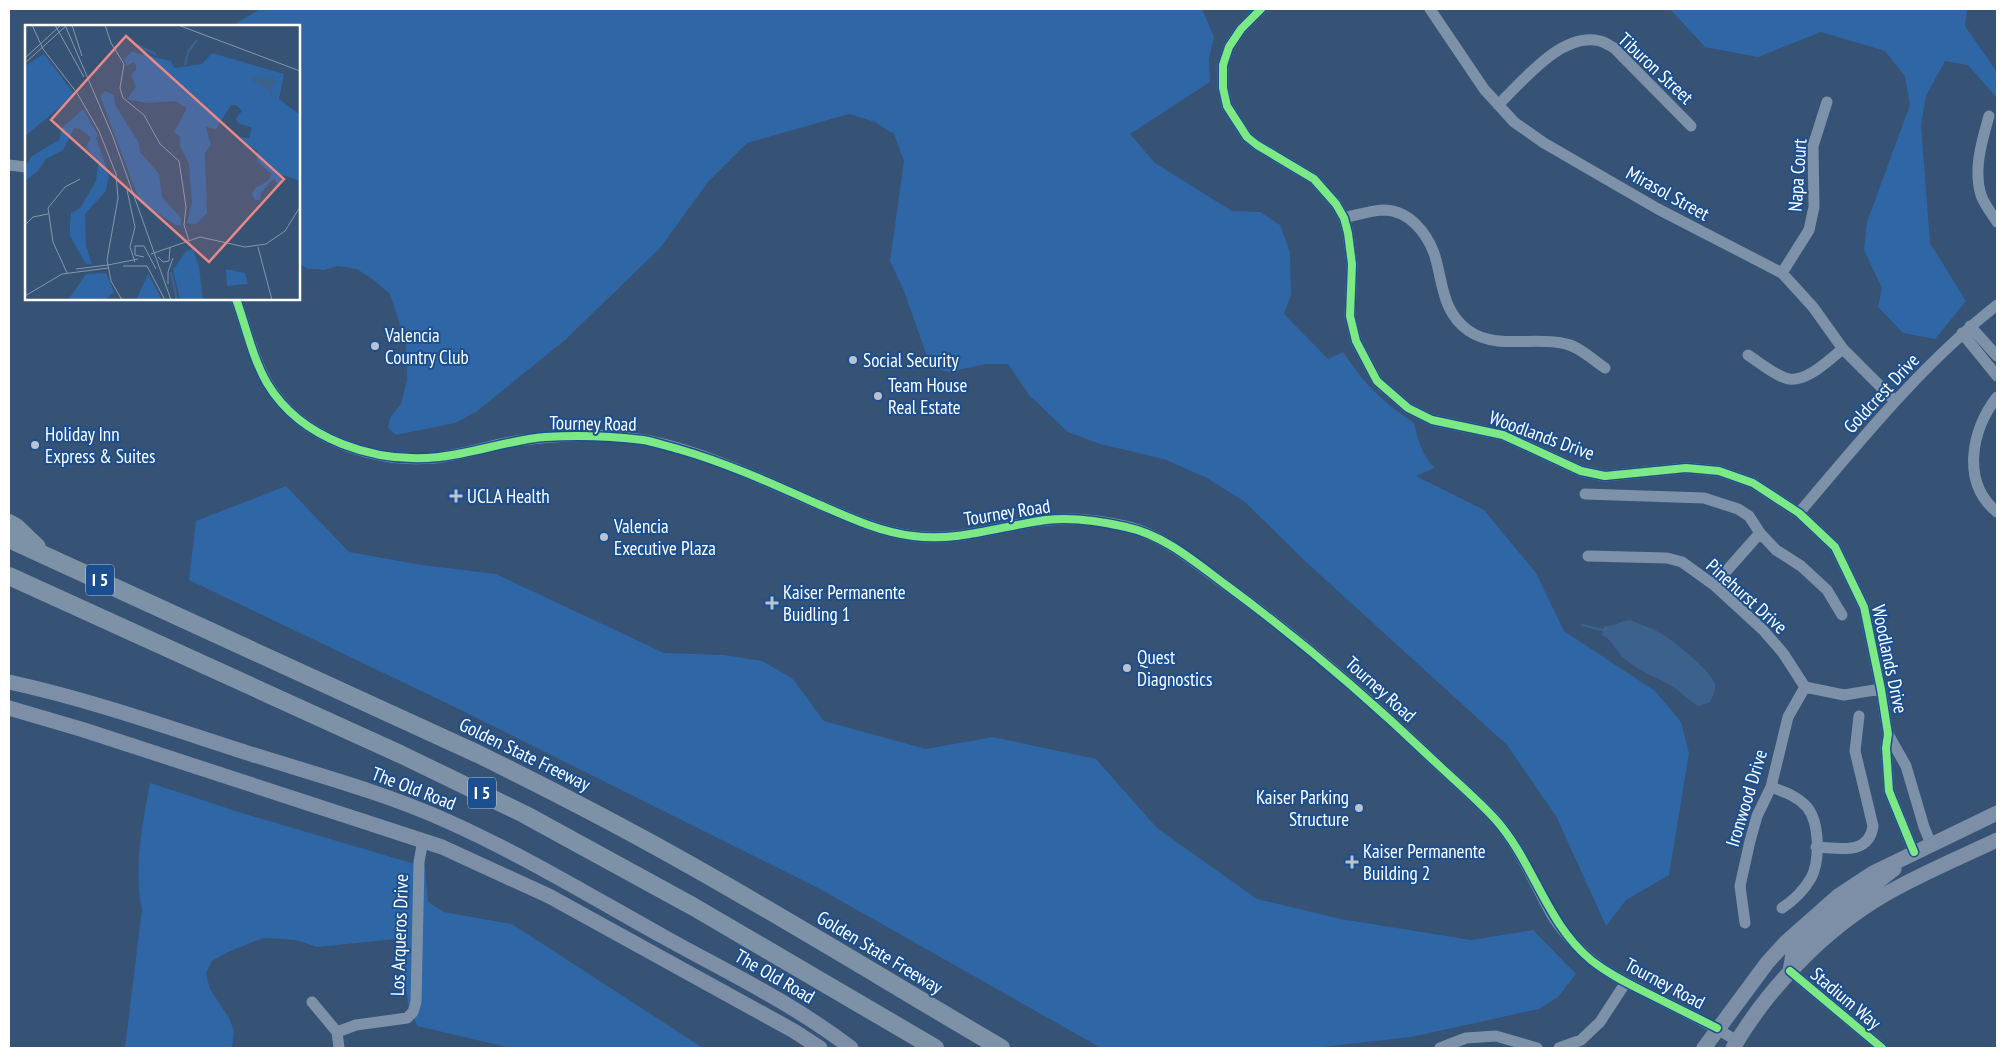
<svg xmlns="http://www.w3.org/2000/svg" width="2006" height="1057" font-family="'PT Sans Narrow',sans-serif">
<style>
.green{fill:#2f66a5}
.water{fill:#3b618d}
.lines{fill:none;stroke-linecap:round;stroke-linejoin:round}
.stream{stroke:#3b618d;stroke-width:2.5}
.minor{stroke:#7d92a8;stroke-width:11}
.major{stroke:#7d8ea7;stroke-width:15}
.highway{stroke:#7e92a7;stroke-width:18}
.cycleway-casing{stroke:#1b4f8f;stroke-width:11}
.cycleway{stroke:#7ce984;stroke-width:8}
.poi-dot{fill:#b9c2ce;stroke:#1b4f8f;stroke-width:2}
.labels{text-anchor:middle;stroke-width:4;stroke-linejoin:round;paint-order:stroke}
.shield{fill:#1b4f8f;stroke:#bbcadd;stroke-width:1}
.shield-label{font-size:18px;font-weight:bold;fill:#fff}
.street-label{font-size:19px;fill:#fff;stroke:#1b4f8f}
.poi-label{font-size:19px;fill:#fff;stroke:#1b4f8f;text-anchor:start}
.inset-river{fill:none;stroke:#3b618d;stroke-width:2.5}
.inset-road{fill:none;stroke:#8697ac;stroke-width:1}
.view{fill:#e88989;fill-opacity:0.15;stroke:#e88989;stroke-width:2.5}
.inset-edge{fill:none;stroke:#fff;stroke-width:2.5}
</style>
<rect width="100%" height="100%" fill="#365274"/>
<path class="green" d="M261,9H1202L1214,37L1209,59L1210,82L1130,134L1155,163L1232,211L1260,212L1280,225L1290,252L1291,295L1284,314L1328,359L1343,352C1365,385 1382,401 1414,423C1418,440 1422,456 1435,468L1416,476L1484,510L1536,573L1564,631L1655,691L1681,722L1689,753L1669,875L1626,900L1606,926L1556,816L1507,745L1306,562L1245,502L1207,478L1164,459L1100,444L1068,432L1030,396L1008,364H986L948,372L936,368L927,356L904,291L890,261L904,161L894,134L875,122L849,114L747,143L708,182L660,248L565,340L476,412L455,423L396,435L388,428L390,418L401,404L407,380L406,343L390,294L375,281L357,269L338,266L324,270L317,269H309L299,264V26H231Z
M1670,9H1967L1965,26L1997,72V98L1968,65L1945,61L1926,96L1921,125L1930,243L1966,301L1935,339L1903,333L1878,307L1882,288L1864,250L1867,222L1910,105L1905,76L1885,51L1821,32L1758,57L1705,47Z
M286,486L349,552L422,565L496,574L664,653L724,655L762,661L792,678L824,721L926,749L993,737L1096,759L1157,828L1257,899L1341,919L1471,940L1533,930L1576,974L1558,997L1539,1009L1411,1037L1314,1048H1101L820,889L463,711L189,580L196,521Z
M150,783L242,813L425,867L428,902L444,912L512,924L703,1048H511L417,1026L408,1004L401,952L395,939L317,947L296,940L263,938L228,952L212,961L206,973L210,989L229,1018L234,1031L232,1048H125L142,909C133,872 143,821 150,783Z"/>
<path class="water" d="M1630,620C1641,625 1653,628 1662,634C1673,640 1713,673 1715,684C1716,690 1713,696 1710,702L1699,706C1688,701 1681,691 1670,685C1656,677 1639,671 1626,660C1616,653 1614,641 1602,635L1604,626C1614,627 1620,621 1630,620Z"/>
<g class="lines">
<path class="stream" d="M1582,625L1603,630"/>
<path class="minor" d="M1261,9L1241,29L1229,47L1223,65V88L1227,106L1247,137L1257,145L1314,179L1336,204L1344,218L1348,233L1352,264L1350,316L1356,341L1377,381L1408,408L1432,420L1503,435L1581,471L1605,476L1686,468L1719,471L1753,483L1799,513L1835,547L1864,607L1881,689L1888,734L1886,748L1889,791L1914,852
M1430,9L1484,89L1514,122L1544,143L1658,209L1782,273L1813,307L1843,349L1895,401
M1498,105C1523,81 1562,31 1600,41C1605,42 1610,46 1614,48L1691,126
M1989,116C1982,141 1973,169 1981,195C1984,204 1992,214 1997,222
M9,165L26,167
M1344,218C1357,215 1371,210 1385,210C1409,211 1426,232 1434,253C1443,280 1441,312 1469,331C1497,350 1535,336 1566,344C1580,347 1593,360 1605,368
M1782,273L1809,230L1814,207L1813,146L1827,102
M236,299C246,327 253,358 268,384C301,439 373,463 434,458C464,455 493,444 523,440C562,435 611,433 650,441C706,453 759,478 811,501C844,515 878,532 914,536C961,542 1003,524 1049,520C1075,517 1104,521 1130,527C1165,537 1194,562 1223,583C1297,636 1365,695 1431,758C1453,779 1477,799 1497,821C1521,849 1534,883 1552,915C1561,930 1574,944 1587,956C1604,972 1628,983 1649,994C1679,1009 1709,1023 1737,1041
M1970,326L1997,356
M1962,333L1997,376
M1748,355C1759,362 1777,377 1789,379C1808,382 1829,359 1843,349
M1997,397C1971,430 1961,483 1997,512
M1585,494L1704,498L1738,509L1749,516L1760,533L1776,550L1801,566L1827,590L1842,615
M1799,513C1861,440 1922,364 1997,305
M1588,556L1667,558L1682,562L1714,585L1763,630L1783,653L1805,687
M1714,585L1760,533
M1805,687L1844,695L1881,689
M1888,734L1906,766L1924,827L1931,844
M1771,787C1785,792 1797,796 1807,807C1820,823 1820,861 1811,878C1804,890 1793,901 1782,908
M1816,847C1838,848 1869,856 1873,826L1855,751L1859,716
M1745,923L1740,886L1750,841L1757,816L1771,787L1788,717L1805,687
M1790,971L1882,1048
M312,1002L337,1032L339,1048
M337,1032L356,1025L407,1018L413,1012L416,1002L419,862L423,840
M1440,1048L1466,1038L1496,1036L1537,1048
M1559,1048L1581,1040L1600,1022L1626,982"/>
<path class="major" d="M9,682C92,700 173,729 254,755C318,775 385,793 447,821C521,854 592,897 664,937C727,972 794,1004 851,1048
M9,708L84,730L442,847L549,896L794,1031L820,1048
M1790,971L1793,954L1803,943L1825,922L1894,869
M1704,1048L1767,963L1786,942L1838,896L1873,873L1997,813
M1733,1048C1768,988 1824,930 1884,895C1920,874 1959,858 1997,840"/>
<path class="highway" d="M9,523L16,527L37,547
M9,539L478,754C537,783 596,813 654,845C771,909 885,980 1001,1048
M9,576L400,754L524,814L694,907L935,1048"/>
<defs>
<path id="cycleway" d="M1261,9L1241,29L1229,47L1223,65V88L1227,106L1247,137L1257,145L1314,179L1336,204L1344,218L1348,233L1352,264L1350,316L1356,341L1377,381L1408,408L1432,420L1503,435L1581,471L1605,476L1686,468L1719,471L1753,483L1799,513L1835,547L1864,607L1881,689L1888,734L1886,748L1889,791L1914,852
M236,299C246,326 252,357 267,383C301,440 376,464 439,457C475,453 509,440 545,437C577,435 611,436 643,440C655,442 666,446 678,449C727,463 773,484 820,505C850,518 880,532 913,536C958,542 1001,526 1046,520C1072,517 1100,521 1126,527C1164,535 1195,562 1226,585C1298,638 1366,696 1431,758C1453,779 1476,798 1496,820C1534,863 1546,923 1591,960C1607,973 1627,983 1645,992C1669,1004 1693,1016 1717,1028
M1790,971L1882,1048"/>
</defs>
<use href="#cycleway" class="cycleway-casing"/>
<use href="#cycleway" class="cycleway"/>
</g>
<g class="poi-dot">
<circle cx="375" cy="346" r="5"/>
<circle cx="853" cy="360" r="5"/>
<circle cx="878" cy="396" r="5"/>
<circle cx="35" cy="445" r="5"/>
<path d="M453.5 488.5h5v5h5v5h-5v5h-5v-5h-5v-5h5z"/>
<circle cx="604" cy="537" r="5"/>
<path d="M769.5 595.5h5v5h5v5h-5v5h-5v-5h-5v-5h5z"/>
<circle cx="1127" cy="668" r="5"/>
<circle cx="1359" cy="808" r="5"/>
<path d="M1349.5 854.5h5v5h5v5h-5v5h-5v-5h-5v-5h5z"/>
</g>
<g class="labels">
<g class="shield">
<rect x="86" y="564.5" width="28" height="31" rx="4"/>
<rect x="468" y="777.5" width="28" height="31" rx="4"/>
</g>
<g class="shield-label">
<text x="100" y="586">I 5</text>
<text x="482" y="799">I 5</text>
</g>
<g class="street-label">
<text transform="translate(1656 68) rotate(43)" y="7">Tiburon Street</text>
<text transform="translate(1797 175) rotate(-86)" y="7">Napa Court</text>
<text transform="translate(1668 193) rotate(29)" y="7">Mirasol Street</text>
<text transform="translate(1881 393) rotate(-47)" y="7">Goldcrest Drive</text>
<text transform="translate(593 423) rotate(1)" y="7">Tourney Road</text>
<text transform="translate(1542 435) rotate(20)" y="7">Woodlands Drive</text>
<text transform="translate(1007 512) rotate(-9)" y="7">Tourney Road</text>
<text transform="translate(1747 596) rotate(42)" y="7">Pinehurst Drive</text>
<text transform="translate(1890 659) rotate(78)" y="7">Woodlands Drive</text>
<text transform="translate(1381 689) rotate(42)" y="7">Tourney Road</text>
<text transform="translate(525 754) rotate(26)" y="7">Golden State Freeway</text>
<text transform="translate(414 788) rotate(21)" y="7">The Old Road</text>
<text transform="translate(1746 798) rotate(-73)" y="7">Ironwood Drive</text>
<text transform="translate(399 935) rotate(-88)" y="7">Los Arqueros Drive</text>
<text transform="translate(880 952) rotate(31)" y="7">Golden State Freeway</text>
<text transform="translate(775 976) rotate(30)" y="7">The Old Road</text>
<text transform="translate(1665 983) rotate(28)" y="7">Tourney Road</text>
<text transform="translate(1846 998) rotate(40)" y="7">Stadium Way</text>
</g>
<g class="poi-label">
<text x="385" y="342">Valencia<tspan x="385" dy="22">Country Club</tspan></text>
<text x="863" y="367">Social Security</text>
<text x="888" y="392">Team House<tspan x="888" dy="22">Real Estate</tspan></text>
<text x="45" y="441">Holiday Inn<tspan x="45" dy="22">Express &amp; Suites</tspan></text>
<text x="467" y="503">UCLA Health</text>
<text x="614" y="533">Valencia<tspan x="614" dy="22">Executive Plaza</tspan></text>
<text x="783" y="599">Kaiser Permanente<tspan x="783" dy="22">Buidling 1</tspan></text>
<text x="1137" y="664">Quest<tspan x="1137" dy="22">Diagnostics</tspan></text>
<text x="1349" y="804" text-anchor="end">Kaiser Parking<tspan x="1349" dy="22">Structure</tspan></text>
<text x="1363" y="858">Kaiser Permanente<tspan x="1363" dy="22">Building 2</tspan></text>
</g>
</g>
<g transform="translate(25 25)">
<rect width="275" height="275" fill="#365274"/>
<path d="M107,27L146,36L149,43L177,39L187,28L259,49L254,74L275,90V156L258,150L253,162L250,154L246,156L236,168L235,175H230L227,169L230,163L244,155L246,149L232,136V126L214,114L215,112L224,113L227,103L213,98L211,93L217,86L211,80H206L191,104L181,102L186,120L180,128L182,188L171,199L162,198L167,177L164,139L155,121V112L149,107L162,83L150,76L122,78L102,74L111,62L106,50L111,45V40L108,37L102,41L99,34ZM19,29L50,70L0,111V41ZM80,66L89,70L90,80L114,118L115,127L134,149L137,172L156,193V200H151L115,177L75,71ZM58,84L73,110L71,113L84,150L81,166L60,189L61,221L67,239H61L45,211V200L46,188L55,183L71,156L73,139L61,122L66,113L55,104L49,103L38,125L21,134L13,146L0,156V142L7,131L34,115L37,103ZM168,224L174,242L178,275H155L148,245L161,226ZM201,244L220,248L223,259L202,261ZM81,248L89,267L80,275H43L61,249ZM123,249L127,256L137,275H111Z" fill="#2f66a5"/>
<path d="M249,50L251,57L246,63L248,76L244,65L227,56L230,51L241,54Z" fill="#3b618d"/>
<path class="inset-river" d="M109,19L131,29M160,40L163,27L172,15M146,247L152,275"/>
<path class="inset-road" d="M7,0L18,24L52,68L74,106L91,149L93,173L82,235L86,256L97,275M30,0L59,52M40,0L88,112L146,275M47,0L57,31M80,0L86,18L99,39L95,63L98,73L119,90L135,119L154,136L161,182L159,200L164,216M153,0L275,46M0,33L36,0M0,38L42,0M102,165L110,202L105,222L110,237M0,200L8,192L23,189M233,222L247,275M126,229L175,212L220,222L241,219L260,206L275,182M119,232L110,230V221H119L131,244M133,232L138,237L144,236L145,222M83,240L113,234M98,241H122L140,275M51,244L83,240M42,248L28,217L23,183L40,162L55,154M143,259V247L148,233M0,271L37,249L83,243"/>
<path class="view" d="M101,11L259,154L184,237L26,95Z"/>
<rect width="275" height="275" class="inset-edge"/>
</g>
<rect width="2006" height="1057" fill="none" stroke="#ffffff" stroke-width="20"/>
</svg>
